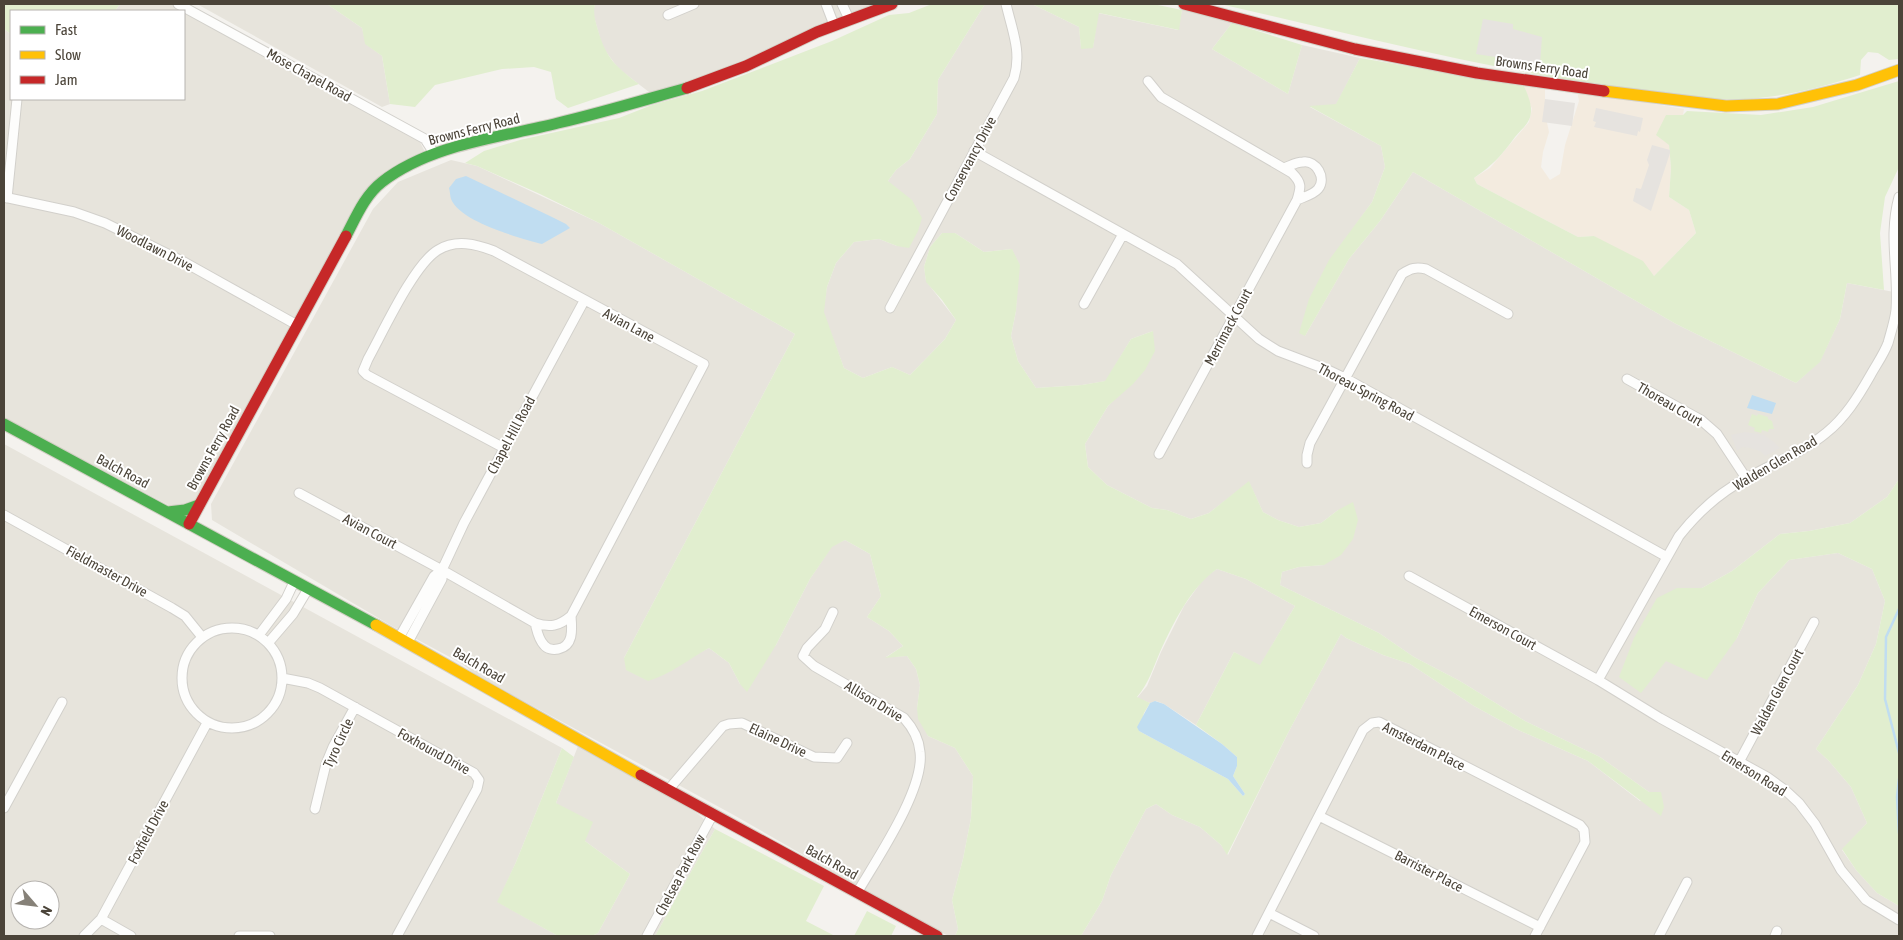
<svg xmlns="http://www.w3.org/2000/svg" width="1903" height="940" font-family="'Asap Condensed',sans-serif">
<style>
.residential{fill:#e7e4dc;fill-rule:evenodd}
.commercial{fill:#f3ebdf}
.green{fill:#e1eecf;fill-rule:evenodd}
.parking{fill:#e6e3df}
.water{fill:#c0ddf1}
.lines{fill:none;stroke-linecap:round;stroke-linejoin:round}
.stream{stroke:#c0ddf1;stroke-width:2.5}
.street-casing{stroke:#d2d0cb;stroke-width:11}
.fast-casing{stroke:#d3cfc5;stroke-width:13}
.slow-casing{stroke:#d3cfc5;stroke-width:13}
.jam-casing{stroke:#d3cfc5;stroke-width:13}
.street{stroke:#fdfdfc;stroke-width:9}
.fast{stroke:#4caf50;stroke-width:11}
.slow{stroke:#ffc107;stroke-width:11}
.jam{stroke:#c62828;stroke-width:11}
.labels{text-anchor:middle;stroke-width:4;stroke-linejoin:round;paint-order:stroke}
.street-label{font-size:14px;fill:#4b4439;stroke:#fff}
</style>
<rect width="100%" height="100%" fill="#f4f2ee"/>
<path class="residential" d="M120,4H173L419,140L425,152L386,174L196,502L174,508L4,418V29L11,34V99H184V11H115Z
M197,4H327L362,28L366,44L382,56L390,104L382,107Z
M595,4H877L693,81L664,91L649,92L619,69L603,48L593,13Z
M985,4H1032L1079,27L1081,48L1093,47L1098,13L1178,30L1182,10L1232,23L1212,49L1288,94L1302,45L1360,58L1336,105L1310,107L1381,146L1385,167L1372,202L1352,230L1305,336L1349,259L1380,221L1413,172L1676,324L1796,383L1820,361L1840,319L1847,283L1899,293V479L1887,497L1850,523L1809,531L1780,534L1732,571L1702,588H1677L1666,661L1737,638L1758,593L1789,560L1838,553L1872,569L1885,601L1876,644L1858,685L1816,749L1829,761L1851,787L1867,823L1842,850L1856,870L1877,893L1899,906V936H1081L1102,901L1111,875L1146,809L1156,804L1172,815L1200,827L1221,845L1228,855L1288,733L1341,634L1346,638L1383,655L1410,664L1474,706L1516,729L1588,761L1640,801L1660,792H1649L1600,757L1525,721L1460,681L1414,657L1379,633L1280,585L1282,572L1299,567L1324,565L1338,510L1321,523L1299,527L1278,520L1263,512L1249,482L1209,513L1191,519L1167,510L1152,508L1107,485L1088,467L1085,444L1108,406L1115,399L1153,331L1131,339L1106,381L1082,385L1036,388L1018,361L1011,336L1016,311L1017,288L1012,249L984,252L955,233H942L930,247L924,267L926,281L956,320L945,339L910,375L892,367L863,378L844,368L823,312L827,287L836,263L854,242L879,239L897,246L888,181L896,170L910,159L937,114L938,80Z
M451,160L477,166L599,223L795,334L624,658H689L709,648L729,663L740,684L776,645L810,579L832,546L845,540L870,554L881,596L867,617L889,631L903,646L886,657L907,656L916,669L920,685L917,708L928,736L955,748L973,776L971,818L963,859L952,900L958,929L955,936H949L929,927L732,814L476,675L461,663L392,626L212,520L211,504L373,209L398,182Z
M4,444L562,748L516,862L498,902L558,936H4ZM20,890H50V920H20Z
M1217,569L1246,579L1295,606L1260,666L1234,652L1196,725L1164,704L1156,701L1150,703L1137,698L1147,686L1161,652L1184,606L1204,578Z
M578,746L671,797L698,814L715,829L655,936H592L598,933L630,874L585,841L556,803Z"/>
<path class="commercial" d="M1524,86L1545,88V113L1549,132L1543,152L1541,167L1550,180L1560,174L1565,145L1579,101L1577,91L1684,109L1683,115L1669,145L1671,168L1669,197L1689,210L1696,233L1654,276L1594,236L1578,237L1477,184L1474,178L1490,168L1529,122L1532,109Z"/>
<path class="green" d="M4,4H120L115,11H11V34L4,29Z
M327,4H595C593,14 595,20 598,30C606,58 616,67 639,84L568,108L556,99L551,72L534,67L502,69L435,85L415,107L390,104L382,56L365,44L362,28Z
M932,4H985L938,80L937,114L910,159L896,170L888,181L912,200L922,218L918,231L909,248L897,246L879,239L854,242L836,263L827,287L824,312L844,368L863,378L892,367L910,375L945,339L956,320L942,300L926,282L924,267L930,247L942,233H955L984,252L1012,249L1020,265L1016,311L1011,336L1018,361L1036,388L1082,385L1105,381L1131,339L1153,331L1155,351L1145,370L1133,384L1108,406L1085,444L1088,467L1107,485L1152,508L1167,510L1191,519L1209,513L1249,481L1263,512L1278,520L1299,527L1321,523L1338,510L1353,502L1358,520L1353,539L1341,555L1324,565L1299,567L1282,572L1280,585L1379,633L1414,657L1460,681L1525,721L1600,757L1649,792H1661L1664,807L1661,816L1588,761L1516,729L1474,706L1410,664L1383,655L1346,638L1341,634L1288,733L1227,855L1221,845L1200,827L1172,815L1156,804L1146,809L1111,875L1102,901L1081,936H955L958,929L952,900L963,859L971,818L973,776L955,748L928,736L918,719L917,708L920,685L916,669L907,656L885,658L903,646L889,631L867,617L881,596L870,554L845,540L832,547L810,579L776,645L747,692L740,684L729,663L709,648C689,659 671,674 648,681L626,670L624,658L795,334L599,223L540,194L477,166L465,163L484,151L520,140L619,118L652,105L702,91L832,41L889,15L909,13ZM1217,569L1246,579L1295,606L1260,665L1234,652L1196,725L1222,744L1237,757V766L1233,776L1245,794L1243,796L1228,779L1139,731L1144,713L1150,703L1137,697C1149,683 1153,668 1160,652C1174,622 1190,588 1217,569Z
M1032,4H1153L1182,10L1179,30L1099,13L1093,48L1081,49L1079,27Z
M1220,4H1899V59L1889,60L1878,53L1868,52L1861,60L1860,75C1822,87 1785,97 1745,99C1712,101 1680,95 1647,91C1503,74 1361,36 1220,4Z
M1232,23L1302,45L1288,94L1212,49Z
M1360,58L1524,86C1527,93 1532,104 1531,112C1530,124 1522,128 1515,137C1502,155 1493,165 1474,178L1477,184L1578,237L1594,236L1643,261L1654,276L1696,233L1689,210L1669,197L1671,168L1669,145L1656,135L1666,115H1683L1687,111L1761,115L1813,107L1899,81V167L1885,197L1880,233L1884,290L1847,283L1840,319L1820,362L1796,383L1676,324L1413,172L1380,221L1349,259L1305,336L1299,333L1309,299L1329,260L1372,202L1385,167L1381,146L1309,106L1336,104Z
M1752,414L1757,416L1758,414L1768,417V419L1772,421L1774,429H1769L1768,432L1762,430L1761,433L1754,431L1755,428L1748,425Z
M1899,479V906L1877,893L1856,870L1842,849L1867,823L1851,787L1829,761L1816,749L1858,685L1876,644L1885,601L1872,569L1838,553L1789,560L1758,593L1737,638L1707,680L1666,661L1641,693L1619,677L1634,638L1657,598L1677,588H1702L1732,571L1780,534L1809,531L1850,523L1887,497Z
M562,748L574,757L556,803L593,822L585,841L630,874L598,933L592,936H558L497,902L516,862Z
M715,829L824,886L806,921L835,936H655Z
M867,911L896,926L891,936H854Z"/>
<path class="parking" d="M1483,19L1513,24V29L1542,37L1540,64L1476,54Z
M1545,99L1575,103L1572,126L1542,122Z
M1596,108L1643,118L1640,132L1638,131L1637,136L1594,127L1596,122L1593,121Z
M1652,145L1670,150V153L1651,211L1633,201L1636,188L1641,189L1649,165L1647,160Z
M1745,432L1764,435L1774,442L1780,448L1765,456L1760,451L1751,448L1742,447L1737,451L1731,435Z"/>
<path class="water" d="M466,176L552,217L566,224L570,228L542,244C520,238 460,222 451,199C450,196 450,191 449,188L456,179Z
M1752,395L1776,403L1772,414L1747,408Z
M1155,701L1164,704L1222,744L1237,757V766L1233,776L1245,794L1243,796L1228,779L1139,731L1137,727L1150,703Z"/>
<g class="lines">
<path class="stream" d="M1899,609L1886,637L1885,699L1899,753
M1899,779L1897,797L1899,833"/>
<defs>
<path id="street" d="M178,4L425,139L434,153
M826,4L834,25
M842,4L849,19
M668,15L694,4
M1148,81L1161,97L1292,173C1302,183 1301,187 1297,200L1159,454
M974,151L1177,264L1259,339L1278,351L1328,370L1345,378L1667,557
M1284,168C1290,166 1296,162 1303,162C1316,160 1327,178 1318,189C1313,195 1303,197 1297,200
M4,197L74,212L105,223L184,262L297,325
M7,198L17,99
M1084,304L1123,234
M890,308L1014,78C1022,52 1012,30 1006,4
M1627,379L1701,420L1717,434L1746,478
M1307,463V455L1310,443L1402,274C1411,268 1416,267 1426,269L1508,314
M299,493L442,570L535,623C550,628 559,626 571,616L704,364L494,251C476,244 456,239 438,250C414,264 383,332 368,359L363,371L367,375L504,448
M4,515L172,608L185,616L202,637
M1409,576L1598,680L1660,718L1767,777L1785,790L1799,803L1815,824L1841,870L1866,900L1899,920
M833,612L825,629L807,648L803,656L814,666L904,718C913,728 919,739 920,752C925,789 876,860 857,893
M535,623C537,630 538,639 544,645C547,649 553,650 558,649C574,646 572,629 571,616
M182 678a50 50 0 1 1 100 0a50 50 0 1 1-100 0Z
M259,635L286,599L294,582
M399,638L434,576L442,570
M269,642L293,614L308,589
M408,642L442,579V570L464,523L584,301
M282,678L308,683L320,688L474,773L479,780L477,789L397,936
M1598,680L1679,536C1698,512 1720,492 1747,478C1774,463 1803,452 1826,433C1845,418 1858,397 1870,376C1876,365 1884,354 1888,343C1891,332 1895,320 1896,310C1899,270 1888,237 1899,197
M1739,762L1814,622
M669,789L723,726L729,724L742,723L814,757L837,758L847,743
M4,808L62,702
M315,809L326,764L333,747L355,707
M1319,816L1540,927
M1269,913L1314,936
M101,919L131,936
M84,936L101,919L207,723
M239,936H270
M647,936L713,814
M1257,936L1363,730L1372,723L1379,722L1580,825L1584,830L1585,842L1535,936
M1659,936L1687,882
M1775,936L1777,931"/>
<path id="fast" d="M346,236C356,217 365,195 382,182C431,144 499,138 558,123C601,113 644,100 687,88
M4,424L376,625
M168,512L185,510L199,505"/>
<path id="slow" d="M1604,91L1726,106L1778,104L1857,85L1899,70
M376,625L641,775"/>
<path id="jam" d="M1184,4L1355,49L1477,73L1604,91
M687,88L746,66L817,32L892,4
M189,524L346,236
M641,775L937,936"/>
</defs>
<use href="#street" class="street-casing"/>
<use href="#fast" class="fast-casing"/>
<use href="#slow" class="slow-casing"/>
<use href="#jam" class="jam-casing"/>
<use href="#street" class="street"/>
<use href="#fast" class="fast"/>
<use href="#slow" class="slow"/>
<use href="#jam" class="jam"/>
</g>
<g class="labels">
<g class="street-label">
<text transform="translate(1542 67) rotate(8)" y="5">Browns Ferry Road</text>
<text transform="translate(309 75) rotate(29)" y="5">Mose Chapel Road</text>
<text transform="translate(474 129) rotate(-14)" y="5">Browns Ferry Road</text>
<text transform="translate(970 159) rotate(-62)" y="5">Conservancy Drive</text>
<text transform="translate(155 248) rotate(27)" y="5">Woodlawn Drive</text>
<text transform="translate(629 325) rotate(28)" y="5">Avian Lane</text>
<text transform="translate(1228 327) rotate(-62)" y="5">Merrimack Court</text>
<text transform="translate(1366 392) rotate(28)" y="5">Thoreau Spring Road</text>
<text transform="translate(1670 404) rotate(30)" y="5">Thoreau Court</text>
<text transform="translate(511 435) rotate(-62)" y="5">Chapel Hill Road</text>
<text transform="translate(213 448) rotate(-61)" y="5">Browns Ferry Road</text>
<text transform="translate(1775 463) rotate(-30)" y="5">Walden Glen Road</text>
<text transform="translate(123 471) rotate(28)" y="5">Balch Road</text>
<text transform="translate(370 531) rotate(28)" y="5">Avian Court</text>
<text transform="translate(107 571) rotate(29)" y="5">Fieldmaster Drive</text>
<text transform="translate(1503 628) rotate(29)" y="5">Emerson Court</text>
<text transform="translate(479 665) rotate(30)" y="5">Balch Road</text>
<text transform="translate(1777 692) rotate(-62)" y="5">Walden Glen Court</text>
<text transform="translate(874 701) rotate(31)" y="5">Allison Drive</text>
<text transform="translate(778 740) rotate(25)" y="5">Elaine Drive</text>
<text transform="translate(338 743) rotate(-65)" y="5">Tyro Circle</text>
<text transform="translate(1424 746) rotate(27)" y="5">Amsterdam Place</text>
<text transform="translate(434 751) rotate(29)" y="5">Foxhound Drive</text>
<text transform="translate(1754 773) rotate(32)" y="5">Emerson Road</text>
<text transform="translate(148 832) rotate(-62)" y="5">Foxfield Drive</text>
<text transform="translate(832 862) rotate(29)" y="5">Balch Road</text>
<text transform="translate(1429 871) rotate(27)" y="5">Barrister Place</text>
<text transform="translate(680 875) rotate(-62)" y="5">Chelsea Park Row</text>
</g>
</g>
<rect width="1903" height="940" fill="none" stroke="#4b4439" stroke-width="10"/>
<rect x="10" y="10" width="175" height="90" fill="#ffffff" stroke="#b7b4b0"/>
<rect x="20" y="26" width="25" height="8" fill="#4caf50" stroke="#b7b4b0"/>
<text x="55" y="35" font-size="15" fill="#4b4439">Fast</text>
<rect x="20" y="51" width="25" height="8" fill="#ffc107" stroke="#b7b4b0"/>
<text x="55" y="60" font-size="15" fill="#4b4439">Slow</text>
<rect x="20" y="76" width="25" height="8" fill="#c62828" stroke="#b7b4b0"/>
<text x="55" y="85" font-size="15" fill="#4b4439">Jam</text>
<g transform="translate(35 905) rotate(118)"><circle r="24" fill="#ffffff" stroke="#b7b4b0"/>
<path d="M0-4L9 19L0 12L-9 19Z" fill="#868178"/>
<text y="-8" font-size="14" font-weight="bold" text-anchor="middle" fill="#4b4439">N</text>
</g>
</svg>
